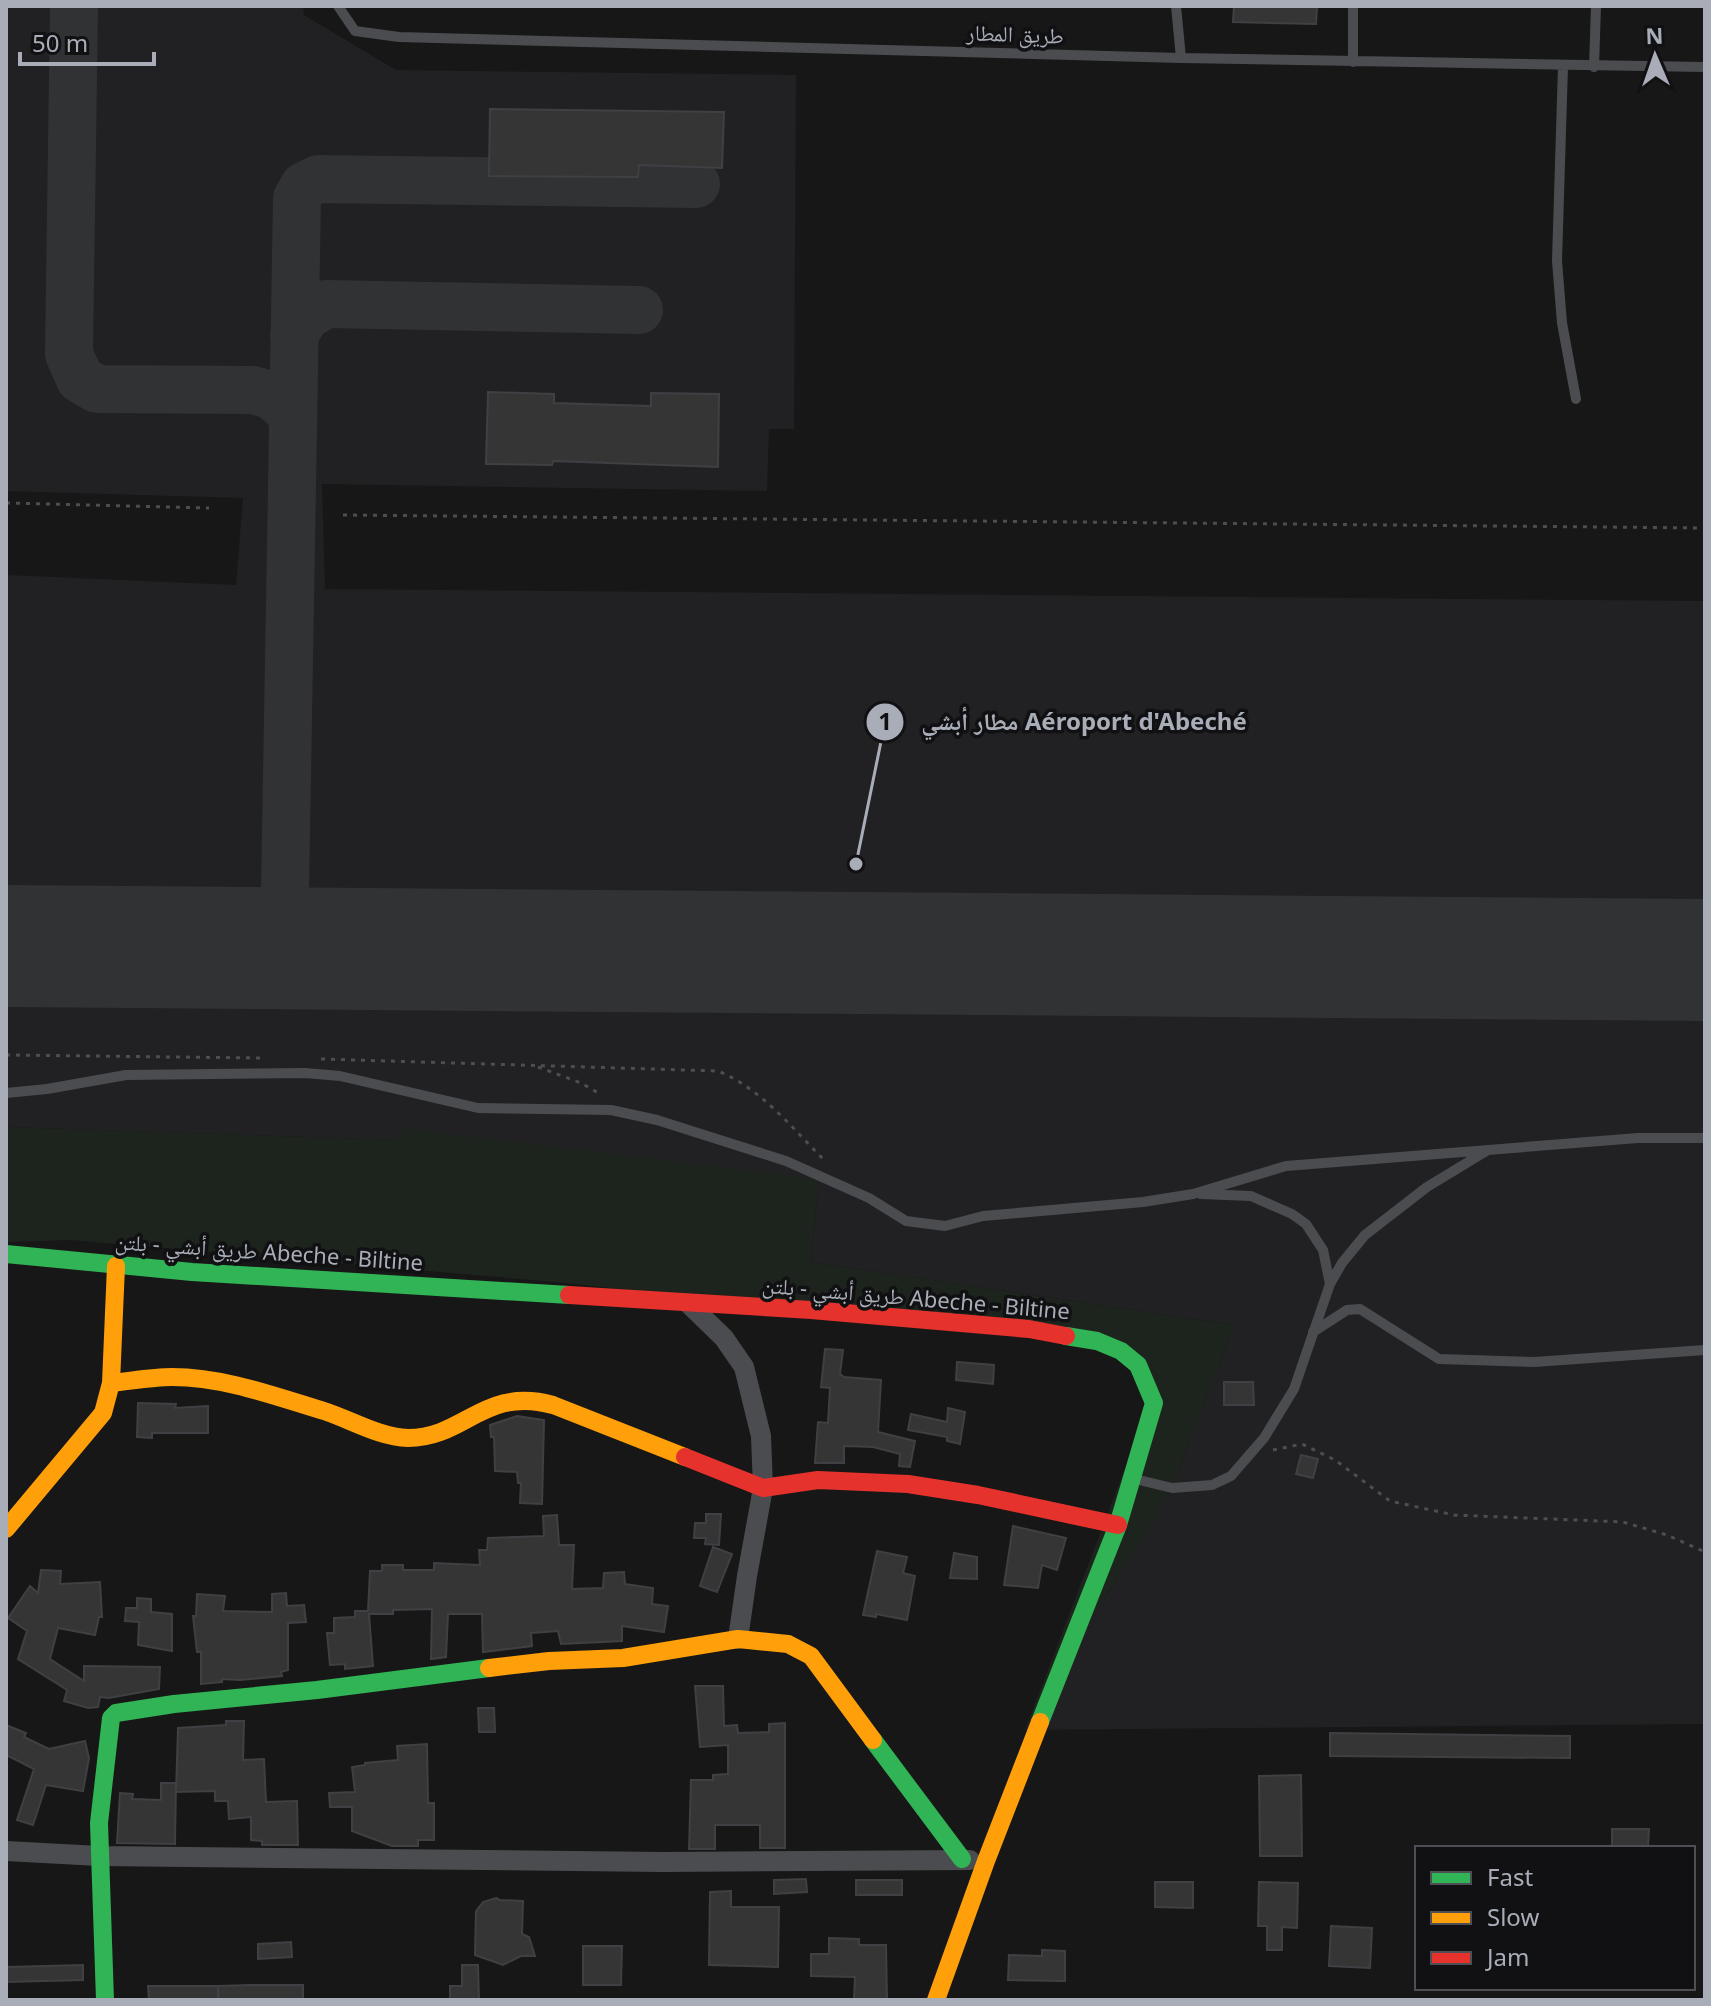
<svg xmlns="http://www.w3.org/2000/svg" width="1711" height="2006" font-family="'Noto Sans','Noto Naskh Arabic',sans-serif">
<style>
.built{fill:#212123}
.green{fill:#1d241e}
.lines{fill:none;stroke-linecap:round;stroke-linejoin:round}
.taxiway{stroke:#313233;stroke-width:48}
.runway{stroke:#313233;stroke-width:122}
.building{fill:#353536;stroke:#3f4043;stroke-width:2}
.path{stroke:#4d4e52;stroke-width:3;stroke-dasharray:4 6;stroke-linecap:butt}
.lane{stroke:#4b4c50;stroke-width:10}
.street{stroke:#4b4c50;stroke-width:20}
.fast{stroke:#30b455;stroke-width:18}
.slow{stroke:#ff9f0a;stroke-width:18}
.jam{stroke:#e5322d;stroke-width:18}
.labels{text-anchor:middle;stroke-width:7;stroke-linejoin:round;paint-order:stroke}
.street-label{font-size:22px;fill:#a8adb8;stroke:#111113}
.leader{fill:none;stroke:#a8adb8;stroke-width:3}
.callout-dot{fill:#a8adb8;stroke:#111113;stroke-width:3}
.mark-label{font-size:24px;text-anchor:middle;font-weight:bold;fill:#111}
.callout-label{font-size:24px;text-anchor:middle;font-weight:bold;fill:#a8adb8;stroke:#111113;stroke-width:7;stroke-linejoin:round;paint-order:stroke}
</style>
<rect width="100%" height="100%" fill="#171717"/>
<path class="built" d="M6,6H303L304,15L396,70L796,75L794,429H769L767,491L322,484L325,589L1705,601V1724L1025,1730L1172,1488L1234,1325L811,1262L819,1180L399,1129L397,1140L6,1127V575L236,585L243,498L6,491Z"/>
<path class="green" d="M6,1127L396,1140L399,1128L819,1179L811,1262L1234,1325L1172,1488L1025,1730L1147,1411L1145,1376L1088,1339L555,1282L71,1240L6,1242Z"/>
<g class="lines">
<path class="taxiway" d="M74,6L69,354L80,379L97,389L253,390L273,396L293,415
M294,335L306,316L326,304L639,310
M284,948L297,198L304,186L318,179L696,184"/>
<path class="runway" d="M6,946L1705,960"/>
</g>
<path class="building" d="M1234,6H1317L1316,24L1233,22Z
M490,109L724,112L722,168L639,165L638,177L489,176Z
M488,392L554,394V403L651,406V393L719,394L718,467L553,461L552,465L486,464Z
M825,1349L843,1350L840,1374L844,1377L881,1380L878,1432L915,1441L910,1467L899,1466L900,1454L873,1447L844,1446V1463H815L818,1422L828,1423L830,1388L821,1387Z
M957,1362L994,1365L993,1384L956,1380Z
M1224,1382H1253L1254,1405H1224Z
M138,1403L176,1404L175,1408L208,1406V1433H152V1438L137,1437Z
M948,1408L965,1412L960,1444L947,1441V1437L908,1430L911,1414L947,1422Z
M517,1416L544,1420L542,1504L520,1503L521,1483H518L517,1472L495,1471L494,1437H491L490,1425Z
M1301,1455L1318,1459L1313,1478L1296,1474Z
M706,1514H721L719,1545L705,1544L706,1538H694L695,1523H706Z
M557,1515L559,1545H574L572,1589L603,1588L604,1573L624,1572L625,1584L653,1588L652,1604L668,1606L664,1632L622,1626V1641L561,1644L558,1631L531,1633L532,1646L483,1652L482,1614H448L446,1657L431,1659L432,1609L393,1610V1614H369L373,1666L345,1669V1664L330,1665L327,1633H334V1618L355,1617V1611H368L370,1571H382V1565H403V1570H434V1563L480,1565L479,1550H487L488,1538L544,1536L543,1516Z
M1013,1526L1066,1538L1057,1570L1042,1565L1038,1588L1004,1585Z
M713,1547L732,1554L717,1592L700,1586Z
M877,1551L907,1557L903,1573L915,1576L907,1620L876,1614V1617L863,1615Z
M954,1553L977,1557V1579L950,1578Z
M41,1570L61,1571L60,1584L100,1582L102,1617H99L95,1635L58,1628L50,1659L84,1681V1666L160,1667L159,1689L109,1698L100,1697L98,1707L88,1708L64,1701L67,1690L18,1659L27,1631L8,1618L30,1586L38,1593Z
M286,1593L287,1606L304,1605L306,1622L288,1623V1670L281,1672L282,1676L240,1680L222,1679V1682L201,1684V1652H197L193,1616H196L197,1594L225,1596L223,1611L272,1612V1594Z
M137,1598L151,1599V1612L172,1614V1651L138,1645L139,1622L125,1621L126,1608H137Z
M695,1686H723L724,1726L737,1725L738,1733L769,1732V1724L785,1723V1848H760V1825H715V1849H689L691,1780H713V1775L728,1774V1745L700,1747Z
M478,1708H494L495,1732H479Z
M226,1721H244L243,1760L264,1759L266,1802L297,1801L298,1845H262V1841L251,1840V1817L229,1819L228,1801H215V1791L176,1792L178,1728L226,1725Z
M6,1725L26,1733L24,1737L49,1749L85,1741L89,1758L83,1791L46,1785L33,1825L17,1820L34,1769L6,1755Z
M1330,1733L1570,1736V1758L1330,1756Z
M427,1744L428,1803H434V1840H418V1846H392L352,1831V1807H330L329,1793L355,1792L352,1767L365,1765V1763L398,1760L397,1746Z
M1301,1775L1302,1856H1260L1259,1776Z
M161,1783H176L175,1844L117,1843L120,1793L133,1794L132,1799L161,1800Z
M1612,1829H1649L1648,1848H1612Z
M806,1879L807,1892L774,1894V1880Z
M856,1880H902V1895H856Z
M1155,1882H1193V1908L1155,1907Z
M1259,1882L1298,1883L1297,1928L1282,1927V1950H1267V1926H1258Z
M731,1891V1907H779L778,1967L709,1965L710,1892Z
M496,1898L500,1900L523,1901L522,1934L529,1937L535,1956H521L503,1965L475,1955L476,1911L483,1902Z
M1331,1926L1372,1928L1370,1968L1329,1966Z
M829,1938L859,1939V1945H886L887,2000H854L855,1977L811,1976V1954H829Z
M291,1942L292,1957L258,1959V1944Z
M583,1946H622L621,1985H583Z
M1042,1950L1065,1951V1981L1008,1980L1009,1955L1042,1956Z
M83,1965V1980L6,1982V1967Z
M462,1965H478L479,2000H450V1986H462Z
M251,1985H303V2000H219L218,1986Z
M148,1986H218V1999L149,2000Z"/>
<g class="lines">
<path class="path" d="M6,503L209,508
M343,515L1705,528
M6,1055L261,1058
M321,1059L718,1071C762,1089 793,1129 826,1162
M538,1067L581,1083L600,1094
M1273,1450L1302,1444L1335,1460L1390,1501L1454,1515L1623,1522L1667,1535L1705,1552"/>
<path class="lane" d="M338,6L355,31L399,37L1181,58L1705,67
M1176,6L1181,58
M1353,62V6
M1563,66L1557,261L1562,323L1576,399
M1594,67L1596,6
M6,1093L47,1089L126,1075L305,1073L340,1076L478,1108L611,1110L657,1120L786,1161L869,1198L906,1221L945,1226L983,1216L1143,1202L1193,1194L1286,1166L1638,1138H1705
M1201,1194L1251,1196L1292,1214L1306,1224L1323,1250L1330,1284
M1313,1332L1347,1310L1360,1309L1439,1359L1534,1362L1705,1350
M1135,1479L1172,1488L1212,1485L1231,1476L1264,1438L1294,1389L1330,1284L1342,1263L1365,1235L1427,1187L1488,1150"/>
<path class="street" d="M689,1304L724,1338L744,1367L761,1436L763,1488L747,1576L738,1639
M6,1851L99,1856L663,1862L970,1860"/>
<path class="fast" d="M6,1254L192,1272L569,1295
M1040,1722L1118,1525L1154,1403L1138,1365L1121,1351L1097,1341L1066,1336
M873,1740L962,1859
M105,2000L99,1823L111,1718L116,1713L174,1704L317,1690L489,1668"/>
<path class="slow" d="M111,1383C131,1381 152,1377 172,1377C225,1377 277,1397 327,1412C353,1421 380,1437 408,1438C465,1438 484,1386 553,1405L685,1457
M6,1529L103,1413L111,1383L116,1266
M489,1668L549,1661L623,1658L738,1639L788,1644L811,1656L873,1740
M936,2000L986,1861L1040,1722"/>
<path class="jam" d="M569,1295L811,1310L1029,1329L1066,1336
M685,1457L763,1488L818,1480L908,1484L978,1495L1118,1525"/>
</g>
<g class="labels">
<g class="street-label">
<text transform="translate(1015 34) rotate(2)" y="8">طريق المطار</text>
<text transform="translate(269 1252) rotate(4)" y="8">طريق أبشي - بلتن Abeche - Biltine</text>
<text transform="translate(916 1298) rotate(5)" y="8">طريق أبشي - بلتن Abeche - Biltine</text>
</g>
</g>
<path class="leader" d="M856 864L885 722"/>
<g class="callout-dot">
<circle cx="856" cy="864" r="8"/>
<circle cx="885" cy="722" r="20"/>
</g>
<g class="mark-label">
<text x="885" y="730">1</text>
</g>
<g class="callout-label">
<text x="1084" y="730">مطار أبشي Aéroport d'Abeché</text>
</g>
<rect width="1711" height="2006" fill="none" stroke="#a8adb8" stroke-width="16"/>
<rect x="1415" y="1846" width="280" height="144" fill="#111113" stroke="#4d4f55" stroke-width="2"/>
<rect x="1431" y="1872" width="40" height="12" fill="#30b455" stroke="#4d4f55" stroke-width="2"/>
<text x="1487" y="1886" font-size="24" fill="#a8adb8">Fast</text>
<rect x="1431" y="1912" width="40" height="12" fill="#ff9f0a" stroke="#4d4f55" stroke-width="2"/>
<text x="1487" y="1926" font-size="24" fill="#a8adb8">Slow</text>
<rect x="1431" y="1952" width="40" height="12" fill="#e5322d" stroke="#4d4f55" stroke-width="2"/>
<text x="1487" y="1966" font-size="24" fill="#a8adb8">Jam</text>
<g transform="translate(1655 56) rotate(358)" stroke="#111113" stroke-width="6" paint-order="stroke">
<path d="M0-6L14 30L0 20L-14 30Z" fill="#a8adb8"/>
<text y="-12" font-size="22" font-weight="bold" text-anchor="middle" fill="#a8adb8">N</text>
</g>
<path d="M20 52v12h134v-12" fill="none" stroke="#a8adb8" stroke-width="4"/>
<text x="32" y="52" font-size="24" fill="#a8adb8" stroke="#111113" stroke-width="6" paint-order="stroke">50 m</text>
</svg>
